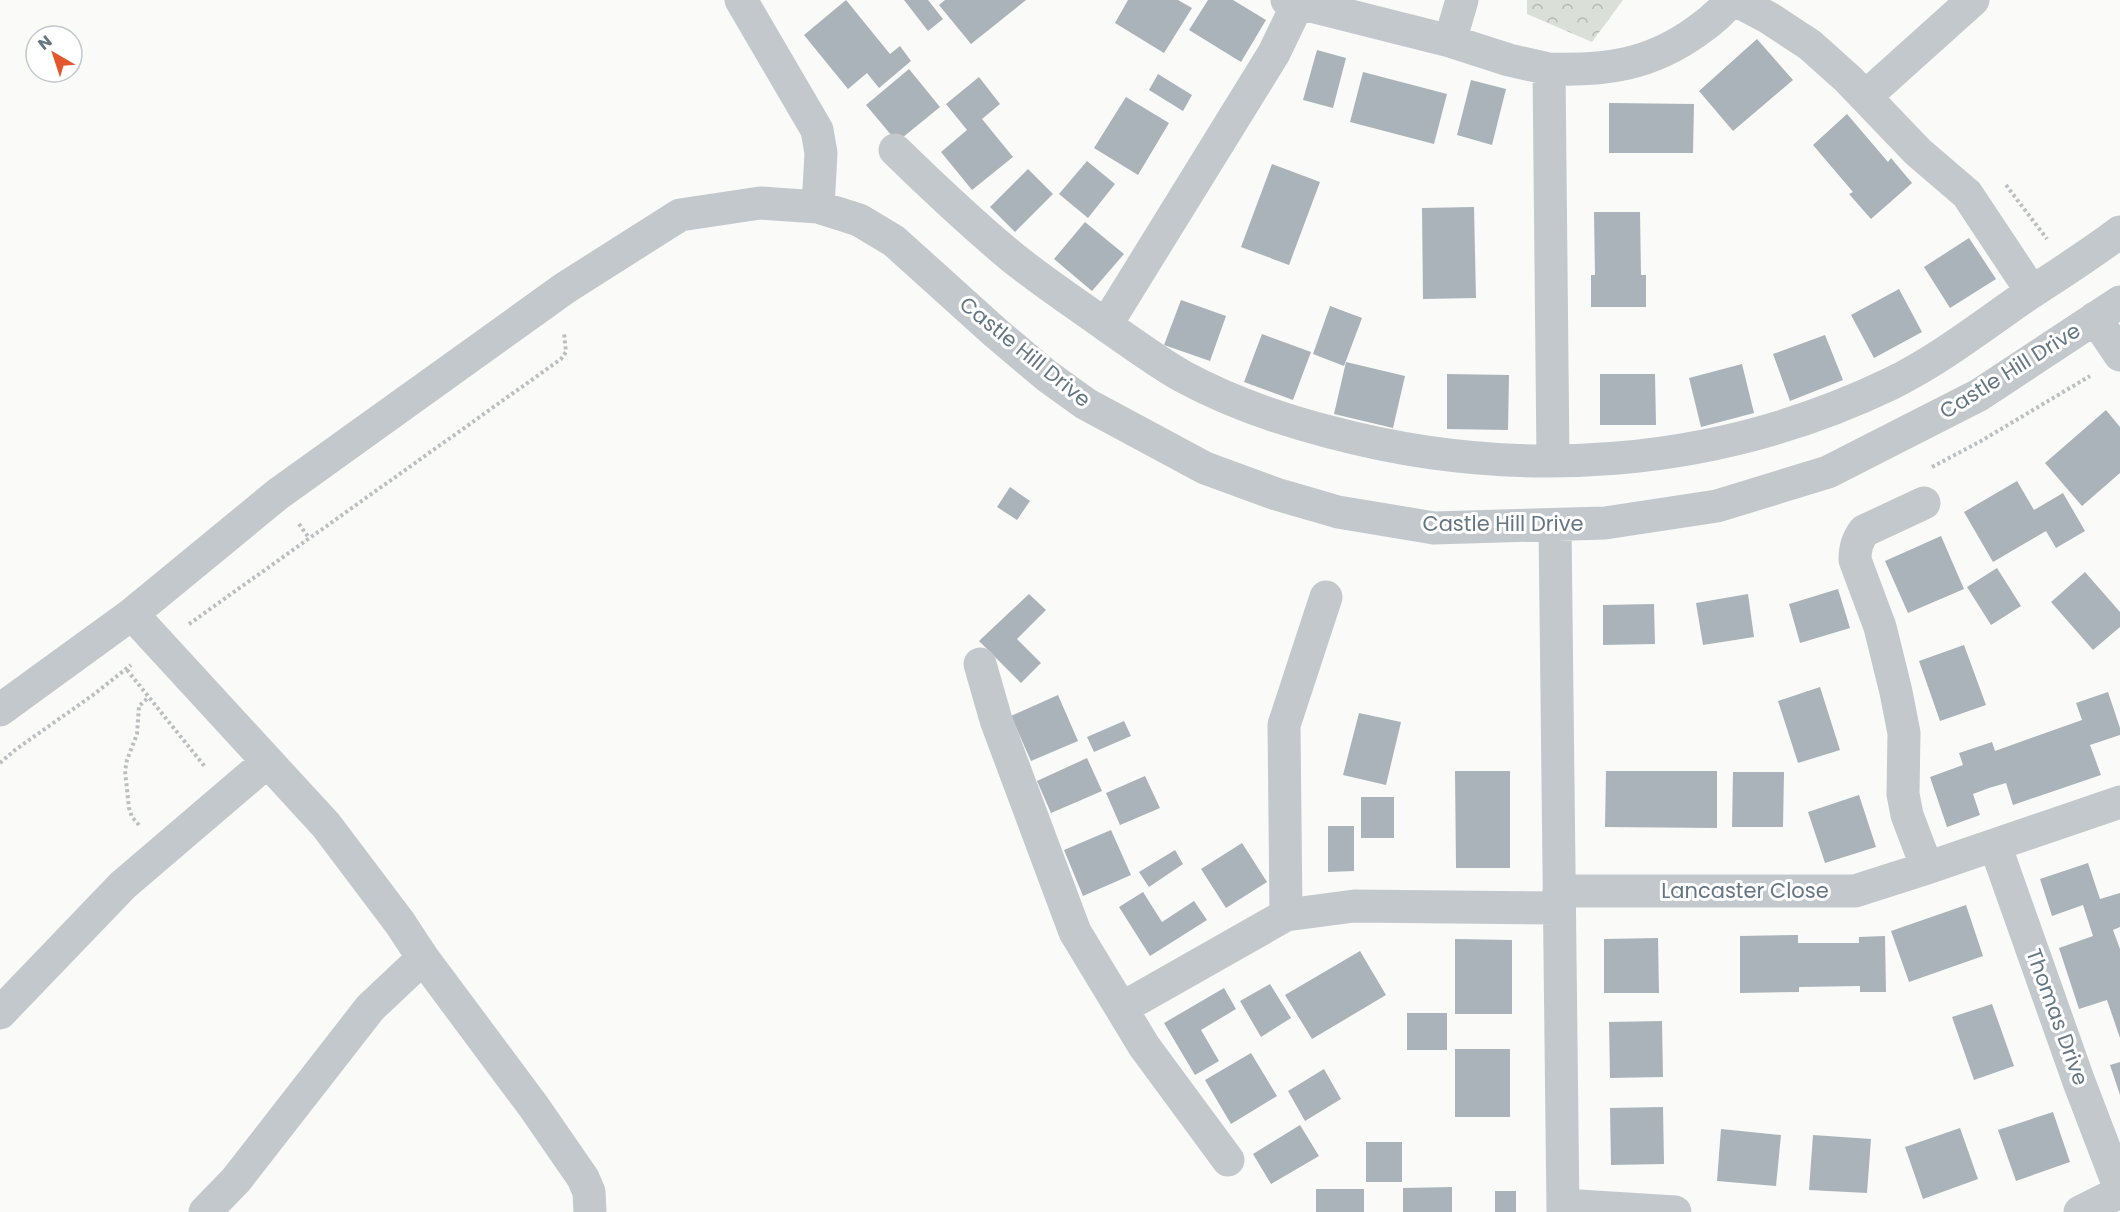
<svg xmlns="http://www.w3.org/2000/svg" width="2120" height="1212" font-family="Poppins,sans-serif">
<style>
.park{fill:url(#park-crowns)}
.building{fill:#aab3b9}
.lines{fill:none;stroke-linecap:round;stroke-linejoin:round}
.path{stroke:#bbbfc2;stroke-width:4;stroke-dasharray:3 3;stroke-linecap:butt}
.minor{stroke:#c3c8cc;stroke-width:33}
.labels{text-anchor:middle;stroke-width:6;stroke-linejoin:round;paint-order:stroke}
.street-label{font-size:21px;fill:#657683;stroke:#fff}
</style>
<defs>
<pattern id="park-crowns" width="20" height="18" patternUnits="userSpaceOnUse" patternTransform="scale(1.5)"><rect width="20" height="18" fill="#dadfd7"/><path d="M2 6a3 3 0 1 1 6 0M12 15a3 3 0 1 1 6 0" fill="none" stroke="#b4b9b4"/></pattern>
</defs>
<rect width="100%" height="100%" fill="#fafaf8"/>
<path class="park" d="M1527,0H1623L1592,42L1527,14Z"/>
<path class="building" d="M846,0L890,54L900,46L911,61L879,88L867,73L848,89L804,35Z
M904,0H928L943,19L928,31Z
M945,0H1026L971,44L939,5Z
M1128,0H1178L1192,8L1164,53L1115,23Z
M1208,0H1233L1266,20L1241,62L1189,30Z
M1757,39L1793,80L1733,131L1699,91Z
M1317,50L1346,58L1333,108L1303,100Z
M909,69L940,107L897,142L866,105Z
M1363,72L1447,94L1434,144L1350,122Z
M1158,74L1192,95L1183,111L1149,90Z
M979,77L1000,104L982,119L1013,157L972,190L941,152L967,130L946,104Z
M1471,80L1506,89L1492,145L1457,135Z
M1126,97L1169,123L1138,175L1094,148Z
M1609,103L1694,104L1693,153H1609Z
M1847,114L1888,162L1891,158L1912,183L1871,219L1849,194L1853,192L1813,145Z
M1087,161L1115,184L1088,218L1059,194Z
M1272,164L1320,182L1289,265L1241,247Z
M1028,169L1053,194L1015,232L990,207Z
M1474,207L1476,298L1423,299L1422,208Z
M1594,212H1640L1641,275H1646V307H1591V275H1595Z
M1085,222L1124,254L1092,291L1054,259Z
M1969,238L1996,279L1950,308L1924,267Z
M1899,289L1922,332L1874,358L1851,315Z
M1181,300L1226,316L1210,361L1164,345Z
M1330,306L1362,318L1344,366L1313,354Z
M1262,334L1311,352L1293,400L1244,382Z
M1825,335L1843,380L1790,401L1773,354Z
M1346,362L1405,376L1393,428L1334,414Z
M1742,364L1754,413L1701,427L1689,378Z
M1447,374L1509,375L1508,430L1447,429Z
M1600,374H1655L1656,425H1600Z
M2106,410L2120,427V473L2082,506L2045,463Z
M2017,481L2034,510L2063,493L2085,531L2056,548L2046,531L1993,562L1964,512Z
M1010,487L1030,501L1017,520L997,507Z
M1941,536L1964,589L1908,613L1885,561Z
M1997,568L2021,606L1991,625L1967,587Z
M2085,572L2120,612V627L2093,650L2051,602Z
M1838,589L1850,628L1800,643L1789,604Z
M1029,594L1046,610L1017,639L1041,663L1021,683L979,641Z
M1748,594L1754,637L1703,645L1696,603Z
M1654,604L1655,644L1603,645V605Z
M1964,645L1986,705L1940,721L1919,661Z
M1820,687L1840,750L1798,763L1778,701Z
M2108,692L2120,728V735L2090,745L2101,775L2013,805L2006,783L1989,788L1973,794L1980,815L1947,827L1930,777L1963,765L1959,753L1992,742L1995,751L2082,720L2076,703Z
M1058,695L1078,741L1031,761L1011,716Z
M1359,713L1401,722L1386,785L1343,775Z
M1124,721L1131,736L1094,752L1087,737Z
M1087,758L1102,791L1051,813L1037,781Z
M1455,771H1510V868H1456Z
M1606,771H1717V828L1605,827Z
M1733,772H1784L1783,827H1732Z
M1145,776L1160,808L1120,825L1106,793Z
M1859,795L1876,847L1825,863L1808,812Z
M1361,797H1394V838H1361Z
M1328,826H1354V871L1328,872Z
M1111,830L1131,875L1083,896L1064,850Z
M1242,843L1267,882L1226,908L1201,869Z
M1175,850L1183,864L1149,887L1139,872Z
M2088,863L2100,899L2120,893V927L2113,930L2120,949V1038L2107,1000L2079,1009L2059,948L2093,936L2083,905L2052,916L2040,879Z
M1143,892L1162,922L1194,901L1207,920L1150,956L1119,907Z
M1966,905L1983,956L1909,982L1891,931Z
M1798,935V943H1859V937L1885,936L1886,992H1860V986L1799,987V992L1740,993V936Z
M1658,938L1659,993H1604V939Z
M1455,939L1512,940V1014H1455Z
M1360,951L1386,995L1312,1039L1285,995Z
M1270,984L1291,1018L1261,1037L1240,1001Z
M1224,988L1236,1009L1201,1030L1219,1061L1195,1075L1164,1023Z
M1992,1004L2014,1066L1974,1080L1952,1017Z
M1407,1013H1447V1050H1407Z
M1662,1021L1663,1077L1610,1078L1609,1022Z
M1455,1049H1510V1117H1455Z
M1251,1053L1277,1096L1231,1124L1205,1080Z
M2120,1062V1095L2110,1065Z
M1324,1069L1341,1099L1305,1121L1288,1091Z
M1663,1107L1664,1164L1611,1165L1610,1108Z
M2053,1112L2070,1162L2016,1181L1998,1130Z
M1300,1125L1319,1156L1271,1184L1253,1154Z
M1960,1128L1978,1179L1923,1199L1905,1147Z
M1721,1129L1781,1135L1776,1186L1717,1181Z
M1813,1135L1871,1139L1867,1193L1809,1190Z
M1366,1142H1402V1182H1366Z
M1452,1187V1212H1403V1188Z
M1316,1189H1364V1212H1316Z
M1495,1191H1516V1212H1495Z"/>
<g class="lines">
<path class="path" d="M2006,185L2047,239
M1932,467L1981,441L2090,376
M299,524L309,538
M189,624L561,359L566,352L564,333
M127,670L206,768
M0,763L15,750L93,695L131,665
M139,825L132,817L129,808L125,771L127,760L137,734L139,706L149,697"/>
<path class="minor" d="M741,0L817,130L821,153L818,207
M1287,0L1450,41L1509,60L1549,69L1553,460
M1735,0L1769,18L1810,45L1848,79L1918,152L1967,194L2032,292
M1450,41L1462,0
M1549,69C1605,71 1650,65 1697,31C1710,22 1721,13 1731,0
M1865,97L1973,0
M895,150C933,187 971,223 1012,257C1043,282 1075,303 1107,326C1132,343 1156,361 1182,376C1228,401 1279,419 1330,432C1517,482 1715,468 1890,384C1935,362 1976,331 2017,302C2051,279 2087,257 2120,232
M2095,318L2120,355
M1106,325L1274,53L1298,3
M1924,503L1864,531C1857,541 1855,548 1855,560L1880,627L1896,692L1904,733L1903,794L1907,815L1927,868
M1555,525L1563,1212
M132,614L326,825L400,923L423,958L534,1107L583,1178L589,1192L590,1212
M980,664L996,720L1075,932L1144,1046L1228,1160
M0,710L132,614L278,494L565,288L680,215L760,203L818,207L859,220L894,241L996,333L1047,376L1086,404L1205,468L1276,494L1338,512L1434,528L1605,523L1717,506L1828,472L1979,395L2120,302
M1995,845L2079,1082L2120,1189
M1559,891H1855L1927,868L2120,802
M1286,915L1284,725L1326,597
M1122,1008L1286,915L1354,906L1559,908
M0,1013L123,885L267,762
M1563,1205L1675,1212
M205,1212L236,1180L370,1008L423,958
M2080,1212L2120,1192"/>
</g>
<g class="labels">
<g class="street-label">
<text transform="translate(1025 352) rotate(39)" y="7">Castle Hill Drive</text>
<text transform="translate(2010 371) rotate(-32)" y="7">Castle Hill Drive</text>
<text x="1503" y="531">Castle Hill Drive</text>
<text x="1745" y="898">Lancaster Close</text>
<text transform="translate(2057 1017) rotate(70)" y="7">Thomas Drive</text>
</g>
</g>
<g transform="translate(54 54) rotate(321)"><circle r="28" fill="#ffffff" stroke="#c1c8cd" stroke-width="1.5"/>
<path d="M0-4.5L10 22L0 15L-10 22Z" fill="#e4572e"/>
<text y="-9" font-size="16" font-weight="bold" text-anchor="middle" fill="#657683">N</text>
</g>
</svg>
